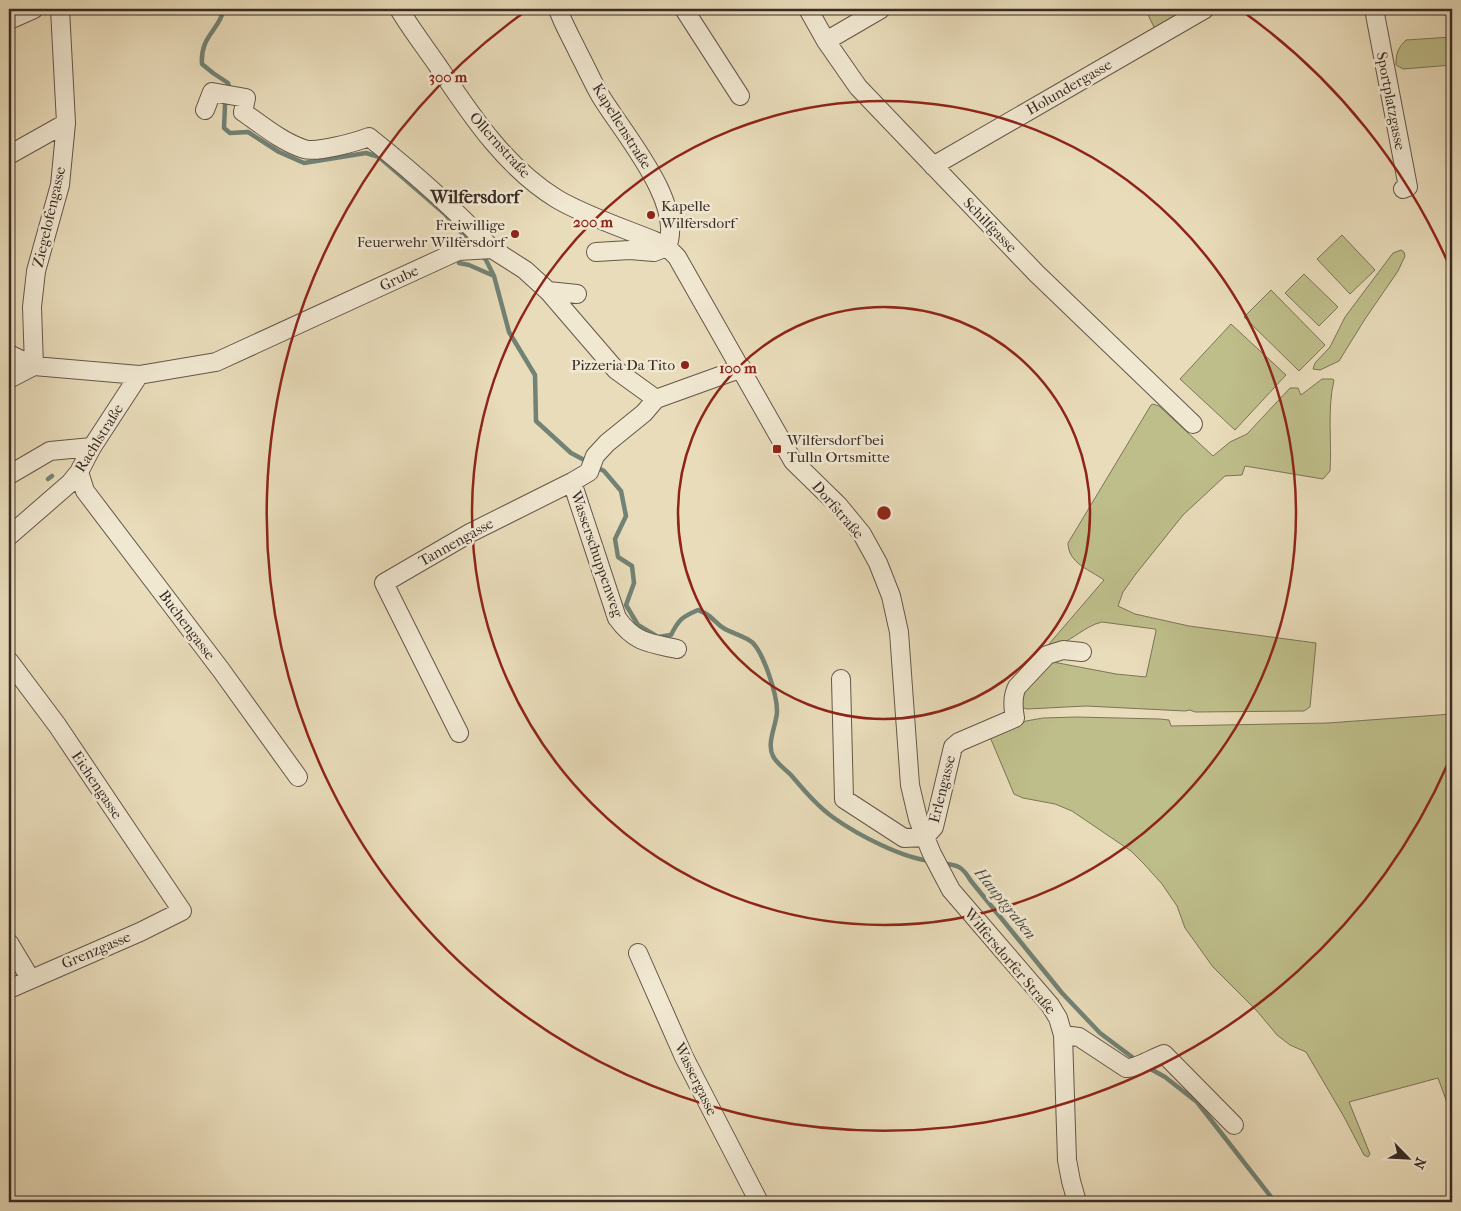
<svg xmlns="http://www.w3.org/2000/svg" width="1461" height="1211" font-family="'IM FELL French Canon',serif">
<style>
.green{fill:#bebe8a;stroke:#7b7458}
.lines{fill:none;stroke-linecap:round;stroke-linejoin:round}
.stream{stroke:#728275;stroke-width:4.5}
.minor-casing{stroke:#64574a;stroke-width:20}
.minor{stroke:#f1e8d2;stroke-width:18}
.ring{fill:none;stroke:#8f2418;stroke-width:2.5}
.poi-dot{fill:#8f2418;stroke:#f1e8d2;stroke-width:2}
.labels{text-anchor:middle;stroke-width:5;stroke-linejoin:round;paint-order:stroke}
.street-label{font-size:15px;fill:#382b25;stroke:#f1e8d2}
.poi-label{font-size:15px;fill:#382b25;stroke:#f1e8d2;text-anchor:start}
.water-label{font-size:16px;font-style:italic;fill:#504f46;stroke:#f1e8d2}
.quarter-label{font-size:18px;font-weight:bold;fill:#382b25;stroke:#f1e8d2}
.centre{fill:#8f2418;stroke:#f1e8d2;stroke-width:2.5}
.ring-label{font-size:15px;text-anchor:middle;font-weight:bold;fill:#8f2418;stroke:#f1e8d2;stroke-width:5;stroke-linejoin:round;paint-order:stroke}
</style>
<rect width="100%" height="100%" fill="#e9dcba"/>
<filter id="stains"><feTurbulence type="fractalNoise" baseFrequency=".004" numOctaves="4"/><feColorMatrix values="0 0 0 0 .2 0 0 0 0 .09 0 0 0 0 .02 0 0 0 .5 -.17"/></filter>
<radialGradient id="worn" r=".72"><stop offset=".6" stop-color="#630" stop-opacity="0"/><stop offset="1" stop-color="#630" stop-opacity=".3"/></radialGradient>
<path class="green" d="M1145,9H1191L1155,29Z
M1452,37V65L1403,69L1396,65C1396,53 1398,48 1406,40Z
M1342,235L1375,270L1350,294L1317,259Z
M1401,250L1404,252L1405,256L1398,271L1365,319L1339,361L1320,370L1313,369L1315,363L1330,347L1345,317L1393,253Z
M1304,274L1338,307L1319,326L1285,293Z
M1271,290L1325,345L1299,371L1244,317Z
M1231,324L1286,375L1235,430L1180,379Z
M1322,379H1332L1334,380C1327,410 1332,441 1330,471L1323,479L1245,466L1242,475L1225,476L1183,515L1135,575L1123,592L1118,606L1135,614L1189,626L1316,643L1310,707L1304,711L1195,712L1190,710L1185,711L1086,706L1027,709L1020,707L1023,686L1053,662L1116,674L1146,677L1156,631L1155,629L1102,622C1083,626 1069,645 1049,647V644L1104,580C1090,570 1068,563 1068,543L1151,405L1153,404L1159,406L1213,456L1230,442L1247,434L1290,388H1298L1301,395Z
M1452,714V1116L1438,1078L1349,1102L1368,1149L1370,1154L1368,1157L1364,1155L1343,1115L1306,1052L1290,1045L1277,1035L1257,1011L1213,967L1185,928L1177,906L1162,884L1144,864L1131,851L1072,811L1055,804L1023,798L1014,794L990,737L1026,721L1043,718L1077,717L1160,719L1169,720L1171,726L1328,723Z"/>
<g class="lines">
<path class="stream" d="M224,9C219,31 200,36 202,64L213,73L228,83L230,90
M228,99L225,105L224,128L230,133L248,132L279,152L304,163L366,153L379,157L445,214L473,246
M482,255L486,260L494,276L509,332L535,375L536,421L571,453L588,462
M459,263L469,265L494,276
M594,466L604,471L621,491L626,516L615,539L618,557L632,566L634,583L626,605L638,625L658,637L671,635C679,619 682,617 698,610C713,615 714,623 725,629C734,634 745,636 753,643C764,655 777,694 777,711C777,724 766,743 773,756C776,763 785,769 791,775C804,790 818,807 834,818C858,835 902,858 931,861
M48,479L52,476
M941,863C958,865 962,866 971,881L1062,993L1100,1033L1136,1060
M1147,1067L1165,1077L1197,1102L1275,1202"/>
<defs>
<path id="minor" d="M399,9C411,29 425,47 438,66C471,115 505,167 557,199C586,216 623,228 655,241L667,247L677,257L793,461L839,506L862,534L878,563L891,596L899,632L910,785L918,819L925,837L932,854L951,890L1050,1005L1058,1018L1063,1035L1067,1160L1071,1181L1077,1202
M558,9C563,24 572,39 579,54C586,67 592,81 600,95C622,132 685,203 667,247
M684,9L740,96
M808,9L826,41L858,87L1036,273L1193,424
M1374,9L1408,187L1403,189
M9,20L34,9
M826,41L881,9
M205,110L212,92L246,98L243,112C262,125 282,142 304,149C317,153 356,142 369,137C413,172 454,208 492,249
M9,155L66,123
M933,166L1205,9
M596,252L630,250L654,252L667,247
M548,291L577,294
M9,354L34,366
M34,366L32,307L36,271L60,185L66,123L60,9
M9,379L34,366L139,375L216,362L458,251L492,249L525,270L548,291L616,370L656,399L742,368
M79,472L85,491L221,670L298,777
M9,475L50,451L92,447
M572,482L617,618C635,643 649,643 677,649
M9,536L70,483L79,472L92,447L139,375
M9,661L57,725L182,911L140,932L9,989
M841,679L844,799L904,838L925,837
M459,733L384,583L470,533L572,482L589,472L595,456L607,443L644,413L656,399
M925,837L934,827L953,747L959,742L1015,718C1013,707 1012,697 1017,687L1047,655L1063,650L1082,652
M9,943L30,978
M638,953L684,1057L759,1202
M1063,1035L1079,1037L1126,1068C1135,1069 1153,1058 1164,1054L1234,1125"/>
</defs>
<use href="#minor" class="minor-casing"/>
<use href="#minor" class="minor"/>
</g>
<g class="ring">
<circle cx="884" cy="513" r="206"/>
<circle cx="884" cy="513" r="412"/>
<path d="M1452 754A617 617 0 1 1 526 11M1242 11A617 617 0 0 1 1452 272"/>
</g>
<g class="poi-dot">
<circle cx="651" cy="215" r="5"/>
<circle cx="515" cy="234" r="5"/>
<circle cx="685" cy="365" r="5"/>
<rect x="772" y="444" width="10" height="10" rx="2.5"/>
</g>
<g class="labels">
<g class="street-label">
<text transform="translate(1069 87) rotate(-30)" y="5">Holundergasse</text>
<text transform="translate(1391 101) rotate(79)" y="5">Sportplatzgasse</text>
<text transform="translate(622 126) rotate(58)" y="5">Kapellenstraße</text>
<text transform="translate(500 145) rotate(48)" y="5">Ollernstraße</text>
<text transform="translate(49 217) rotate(-77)" y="5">Ziegelofengasse</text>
<text transform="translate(990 225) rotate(46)" y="5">Schilfgasse</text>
<text transform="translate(399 278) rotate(-25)" y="5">Grube</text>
<text transform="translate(99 438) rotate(-58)" y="5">Rachlstraße</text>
<text transform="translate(838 510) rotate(49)" y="5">Dorfstraße</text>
<text transform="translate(456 542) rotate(-29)" y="5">Tannengasse</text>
<text transform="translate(597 554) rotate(71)" y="5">Wasserschuppenweg</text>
<text transform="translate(187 625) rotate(53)" y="5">Buchengasse</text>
<text transform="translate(97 785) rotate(56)" y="5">Eichengasse</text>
<text transform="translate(942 789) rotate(-76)" y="5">Erlengasse</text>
<text transform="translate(96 950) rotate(-23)" y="5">Grenzgasse</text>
<text transform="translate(1010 961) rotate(50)" y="5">Wilfersdorfer Straße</text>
<text transform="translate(696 1079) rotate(64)" y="5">Wassergasse</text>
</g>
<g class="poi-label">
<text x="661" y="211">Kapelle<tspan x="661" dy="17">Wilfersdorf</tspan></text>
<text x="505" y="230" text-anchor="end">Freiwillige<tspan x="505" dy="17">Feuerwehr Wilfersdorf</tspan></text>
<text x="675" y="370" text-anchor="end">Pizzeria Da Tito</text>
<text x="787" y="445">Wilfersdorf bei<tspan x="787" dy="17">Tulln Ortsmitte</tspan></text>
</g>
<g class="water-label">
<text transform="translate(1006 903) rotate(51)" y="6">Hauptgraben</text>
</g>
<g class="quarter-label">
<text x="475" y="203">Wilfersdorf</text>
</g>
</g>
<circle cx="884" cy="513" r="8" class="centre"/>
<g class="ring-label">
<text x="448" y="82">300 m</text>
<text x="593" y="227">200 m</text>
<text x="738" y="373">100 m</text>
</g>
<rect width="1461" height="1211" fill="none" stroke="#e9dcba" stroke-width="30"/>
<rect x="10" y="10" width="1441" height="1191" fill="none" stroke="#382b25" stroke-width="2.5"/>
<rect x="15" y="15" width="1431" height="1181" fill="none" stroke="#382b25"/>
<g transform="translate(1408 1158) rotate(114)" stroke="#f1e8d2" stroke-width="4" paint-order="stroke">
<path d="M0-4L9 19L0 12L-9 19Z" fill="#382b25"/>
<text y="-8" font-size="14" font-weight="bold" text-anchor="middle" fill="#382b25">N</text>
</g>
<rect width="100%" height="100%" filter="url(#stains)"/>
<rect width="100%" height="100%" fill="url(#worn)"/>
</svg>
